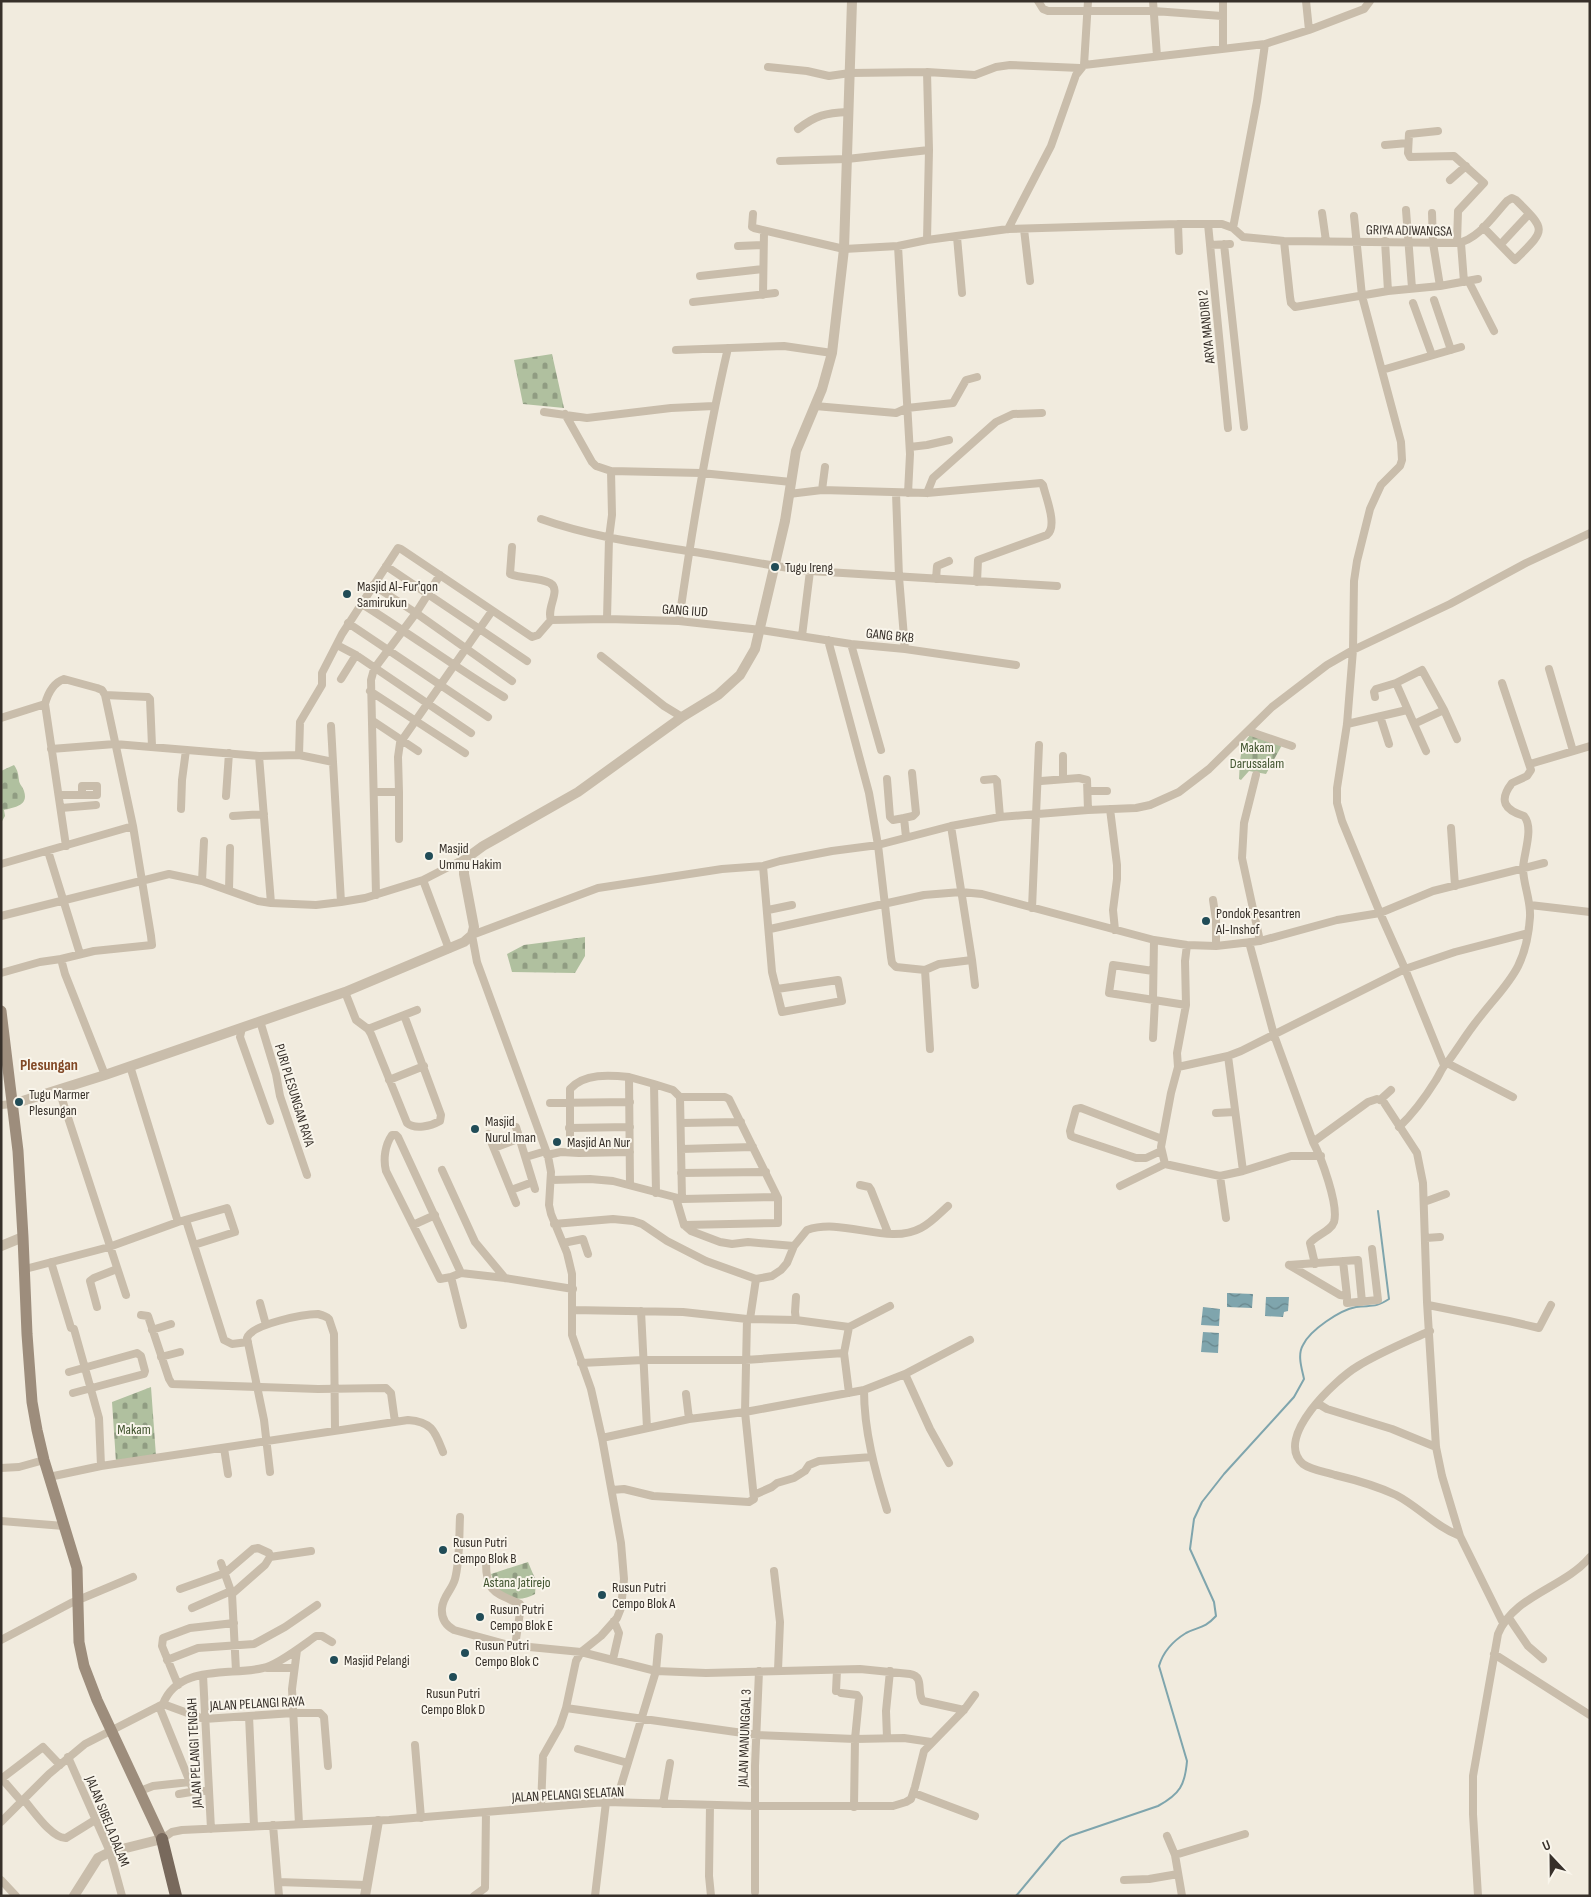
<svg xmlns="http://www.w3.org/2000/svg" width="1591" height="1897" font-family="'Sofia Sans Condensed',sans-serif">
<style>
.cemetery{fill:url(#cemetery-stones)}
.water{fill:url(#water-waves)}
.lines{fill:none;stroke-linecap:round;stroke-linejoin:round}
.stream{stroke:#7fa5ad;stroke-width:2}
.minor{stroke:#c9bdab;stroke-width:8}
.tertiary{stroke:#c9bdab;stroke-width:10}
.secondary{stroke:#9d8d7c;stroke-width:11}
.primary{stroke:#78695c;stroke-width:12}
.poi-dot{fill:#214c57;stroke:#f9f5eb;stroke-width:2}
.labels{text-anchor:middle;stroke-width:4;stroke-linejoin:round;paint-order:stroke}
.street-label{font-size:14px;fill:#37302a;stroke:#f9f5eb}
.poi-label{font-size:14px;fill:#37302a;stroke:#f9f5eb;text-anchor:start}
.park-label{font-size:14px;fill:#41542f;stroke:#f9f5eb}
.quarter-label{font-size:16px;font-weight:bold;fill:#824927;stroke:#f9f5eb}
</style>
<defs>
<pattern id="cemetery-stones" width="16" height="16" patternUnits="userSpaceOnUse" patternTransform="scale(1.25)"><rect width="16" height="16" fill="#b0c09f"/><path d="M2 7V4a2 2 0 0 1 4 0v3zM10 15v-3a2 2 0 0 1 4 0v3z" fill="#909c82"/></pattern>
<pattern id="water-waves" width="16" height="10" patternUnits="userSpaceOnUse" patternTransform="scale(1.25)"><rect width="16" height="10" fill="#7fa5ad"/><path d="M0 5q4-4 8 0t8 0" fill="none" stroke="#69878d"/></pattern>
</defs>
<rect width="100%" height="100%" fill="#f1ebde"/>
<path class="cemetery" d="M552,354L564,408L523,404L514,360Z
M1250,735L1282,745L1266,774L1249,771L1241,780L1239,779C1240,764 1239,748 1250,735Z
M14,765C18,771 18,773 19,780C19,784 23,787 24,791C29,806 14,807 4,810L5,816L1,823V771Z
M585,937V956L575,973L512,972L507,954L524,945Z
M151,1387L156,1456L116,1462L112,1402Z
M528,1562L536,1581L535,1594C523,1601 507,1601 497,1589C494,1585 493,1578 491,1574Z"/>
<path class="water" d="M1227,1293L1253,1294L1252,1308L1227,1307Z
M1266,1297H1289L1288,1311L1284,1312L1283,1317L1265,1316Z
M1203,1307L1220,1309L1219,1326L1201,1325Z
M1203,1332L1219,1333L1218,1353L1201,1352Z"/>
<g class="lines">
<path class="stream" d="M1016,1896L1061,1842L1070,1836L1158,1806C1180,1794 1185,1785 1187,1761L1159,1666C1163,1652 1173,1641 1186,1633C1200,1626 1204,1629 1216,1616L1214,1602L1190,1549L1194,1519L1202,1502L1224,1474L1294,1397L1304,1379C1302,1369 1297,1355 1303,1345C1310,1330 1340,1310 1356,1307C1372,1305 1375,1308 1389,1299L1378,1211"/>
<path class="minor" d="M1038,1L1043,9L1048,11H1154L1222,16
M1153,1L1157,56
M1223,1V48
M1306,1L1309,30
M1084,65L1088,1
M768,67L807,71L829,76L850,73L927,72L975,75L996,67L1010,65L1080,68
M927,72L929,150
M798,129C816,115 826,113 848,112
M1438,131L1409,134L1408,153L1410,157L1454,156L1484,183L1458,211L1457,243
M1385,145L1408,143
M780,161L847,159L929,150L927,240
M1450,180L1466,166
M1406,210L1412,288
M1322,213L1326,241
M1432,213L1433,243L1440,286
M753,214L752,227L754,228L844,249L898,246L927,240L1008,229L1178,224H1222L1233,228L1243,237L1284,241L1457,243C1478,240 1494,215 1507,201L1512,198L1516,200C1547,231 1546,229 1515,260L1483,227
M1354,216L1362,296L1401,442L1402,460L1400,466L1381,485L1370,509L1357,561L1354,581L1353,650L1347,724L1337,788V803L1342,821L1380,913L1405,969L1444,1065
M1178,224L1179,251
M1208,224L1228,428
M1233,228L1257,101L1265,44
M1008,229L1051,146L1076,75L1084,65L1265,44L1309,30L1364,9L1370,1
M1024,229L1030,281
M957,237L962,293
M1284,241L1290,297L1291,303L1295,307L1388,291L1440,286L1478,279
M1385,241L1388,291
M1461,243L1464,282
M1224,244L1244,427
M1501,244L1529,214
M1210,245L1230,244
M738,246L763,245
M898,246L910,454L908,493
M700,276L763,269
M1469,282L1494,331
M763,295L764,232
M1434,300L1451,350
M693,302L775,293
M1413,303L1432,355
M676,350L784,346L832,353
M1382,370L1461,347
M815,406L896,413L907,408L953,403L966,380L977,377
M544,412L587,418L671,408L714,406
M565,414L592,462L596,466L611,471L612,515L609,538L607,619
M910,447L927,445L949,440
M611,471L701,473L791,482
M822,490L825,467
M896,493L899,577L905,649
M927,493L933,478L996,422L1013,414L1042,413
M789,494L822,490L927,493L1041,483L1043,485C1046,498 1058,526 1047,535L978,560L977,582
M541,519C589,536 638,543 688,551C729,557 769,566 810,571L1057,586
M512,547L510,574C522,579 538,577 550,583C562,590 546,607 551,620
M386,566L527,661
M936,579L937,566L949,561
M373,585L416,613L512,681
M362,604C410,634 455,667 504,697
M551,620L607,619L679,621L761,630L851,644L905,649L1016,665
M679,621C692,529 707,438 728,348
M348,623L488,717
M802,636L810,571
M828,640L869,793L878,845L891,957L892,963L896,967L925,970L939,964L972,960L951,826
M851,644L881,750
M337,645L356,655L471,733
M601,656L664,706L682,717
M1549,669L1573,751
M341,679L356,655
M370,691L465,753
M105,695L148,697L150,699L152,746
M1375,697L1374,692L1376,689L1396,683
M1444,710L1422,670L1396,683L1414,724L1444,710L1457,739
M1380,716L1389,744
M1,718L45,704
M373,721L418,751
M1347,724L1407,710
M1414,724L1426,751
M331,726L333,762
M1248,731L1292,746
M51,749L115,744L259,756L299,755L333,762L341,902
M299,755L300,722L322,685V673L342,634L398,548L401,549L532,637L538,635L551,620
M259,756L271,903
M1063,756V779
M1530,764L1590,746
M1256,775L1244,823L1242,858L1260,941
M887,779L890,817L893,820L904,818
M984,780L995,779L997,781L1000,817
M1041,781L1079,778L1087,780L1088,810
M1088,791H1107
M374,792H399L398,757L400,743L492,611
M399,792V839
M59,795H97V786H82V795
M226,796L229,753
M61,808L96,805
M181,809L182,780L186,750
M1110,809L1117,865V879L1113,910L1115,930
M233,816L264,814
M1451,828L1455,886
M906,837L904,818L913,816L916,813L912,773
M66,846L45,704C48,693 53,683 64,679L97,688L102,690L105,695L133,826L151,936L152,945L94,951L61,959L65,974L105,1075
M48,851L80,954
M1,864L133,826
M763,866L772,972L782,1012L842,1001L838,980L777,989
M423,880L449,949
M202,881L204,841
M229,890L230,848
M376,895L371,680L374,669L416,613L440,575
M1213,900L1216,920V946
M1530,905L1590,912
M1032,908L1039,745
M768,910L792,905
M1,916L169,874L202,881L258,901L271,903L316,905L341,902L365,898L423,880L468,857
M770,929L924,895L961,892L982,894L1154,940L1187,945L1216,946L1260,941L1337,920L1380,913L1433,891L1544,863
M1249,942L1274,1035L1313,1142L1368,1102L1377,1099L1383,1101L1417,1153L1423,1183L1427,1302L1436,1447L1442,1476L1460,1536L1503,1623
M972,960L975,985
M925,970L930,1049
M1153,971L1113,965L1109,993L1186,1005
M1,973L40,962L61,959
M345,992L356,1020L368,1029L371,1034L407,1123C415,1130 431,1126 440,1121L441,1115L404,1015
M1153,999L1154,940
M260,1021L276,1074L280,1096L307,1175
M242,1028L240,1037L270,1121
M368,1029L417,1010
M1153,1038L1155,1000
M1228,1056L1243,1171
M1447,1063L1513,1097
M130,1066L178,1222
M1178,1067L1228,1056L1241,1051L1405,969L1455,952L1528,933
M629,1077L654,1084L656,1193
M389,1080L424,1066
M654,1084L673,1090L680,1097L682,1199
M59,1090L126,1295
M680,1097H725L729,1099L778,1198V1223L684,1225
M1380,1100L1391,1090
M550,1103L630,1102
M1,1105L13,1104
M1216,1113L1235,1112
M681,1123L741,1122
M516,1127L535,1189
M1399,1127C1414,1113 1426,1096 1436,1080C1440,1074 1442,1067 1447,1063C1456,1051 1464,1038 1473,1026C1504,984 1526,974 1530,917C1531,900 1523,884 1523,868C1524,852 1534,828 1524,816C1505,810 1498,801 1512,783L1527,776L1531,770L1502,683
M569,1128L630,1127
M488,1134L516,1203
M1313,1142C1321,1157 1339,1205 1334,1222C1331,1231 1316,1235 1310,1243L1315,1264
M494,1148L520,1138
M681,1149L753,1147
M1161,1151L1146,1158H1136L1073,1137L1071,1136L1070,1131L1076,1109L1081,1108L1162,1139
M570,1152V1089C584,1073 610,1075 629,1077L630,1185
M547,1155L561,1152L579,1153L630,1152
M526,1157L546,1151
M1165,1164L1161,1147L1171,1093L1178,1067L1177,1053L1186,1005L1185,961L1187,945
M442,1170L475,1242L505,1278
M681,1173L766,1172
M1220,1176L1226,1218
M551,1180L590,1179L613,1181L682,1199L777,1197
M860,1185L869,1187L871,1190L888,1233
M1120,1186L1165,1164L1220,1176L1243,1171L1291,1156H1321
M511,1190L533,1182
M676,1198L684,1225L691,1231L720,1242L732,1244L748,1242L794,1246
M1424,1202L1446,1194
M186,1220L224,1340L232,1344L248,1342
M554,1224L613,1219L633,1221L642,1224L667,1241L706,1261L756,1279L772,1276L781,1270L787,1263L794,1246L807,1230C843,1217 888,1246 921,1228C931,1223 940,1213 948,1206
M413,1225L435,1215
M1426,1238L1440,1237
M563,1243L583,1239L588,1254
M51,1262L71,1328
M1289,1265L1358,1260L1362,1302
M1289,1265L1340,1295L1347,1296L1343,1261
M25,1269L109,1247L178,1222L227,1208L235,1232L194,1245
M461,1273L398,1137L396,1135H392C385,1145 383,1159 386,1171L440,1279L451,1277L461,1273L505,1278L573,1289
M451,1277L463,1325
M1347,1296V1303L1378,1300L1372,1249
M796,1297L795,1312L796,1320
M260,1303L266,1325
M1428,1305L1509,1321L1539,1328L1551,1305
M97,1307L90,1281L94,1278L117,1269
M572,1310L683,1312L747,1319L796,1320L849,1327L844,1353L849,1393
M641,1311L647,1428
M141,1315L148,1316L169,1379L172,1384L318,1389L386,1388L391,1393L395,1422
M750,1319L756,1279
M849,1327L890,1306
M74,1329L99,1418L101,1466
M152,1330L171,1324
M1430,1331C1406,1342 1381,1352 1358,1366C1336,1379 1273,1438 1303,1464C1311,1470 1326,1472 1335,1475C1356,1480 1377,1486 1396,1495C1419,1507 1436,1527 1460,1536
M161,1357L180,1352
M581,1363L643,1360H745L844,1353
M69,1372L137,1353L141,1356L145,1371L144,1374L73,1393
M905,1374L930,1429L949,1463
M864,1390C864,1431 875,1471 887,1510
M686,1394L689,1419
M1317,1403L1327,1409L1392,1429L1436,1447
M602,1438L689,1419L745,1412L864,1390L905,1374L970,1340
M224,1448L228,1474
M1,1468L19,1467L44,1460
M270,1472L264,1420L247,1338C252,1324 304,1314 318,1314C322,1315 326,1316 329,1319L334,1334L335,1430
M49,1477L101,1466L408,1420C433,1422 435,1432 443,1452
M612,1490L624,1489L653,1496L749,1502L754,1499L745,1412L747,1319
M754,1495L772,1487L777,1483L794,1478L805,1471L809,1465L819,1461L872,1457
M460,1517C459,1537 460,1560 455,1579C452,1590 443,1596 442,1608C441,1618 445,1625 454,1630L509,1645L581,1652L656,1671L706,1673L860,1669L910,1674C925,1676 916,1693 923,1701L964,1710
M1,1521L64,1526
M270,1557L311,1551
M221,1563L232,1594L236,1671
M486,1563C486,1593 496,1593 520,1604L521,1606L515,1646
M774,1571L780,1622L778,1670
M180,1589L225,1573L253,1549L258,1548L269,1553L270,1557L265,1565L232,1594
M192,1608L231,1591
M1509,1618L1528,1646L1543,1659
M1,1640L71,1603L133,1577
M297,1650L292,1689L299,1824
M1494,1654L1590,1715
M613,1659L619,1633L614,1621
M167,1660L198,1648L254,1644L285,1627L317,1605
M267,1668H294
M203,1675L211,1829
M178,1685L162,1646L163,1638L190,1628L234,1623
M836,1691L837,1670
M841,1693L857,1695L859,1698L855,1739L854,1807
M163,1704C178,1664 231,1676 263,1668C278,1665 303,1645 316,1636H322L332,1642
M159,1706L192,1787L197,1791H209
M566,1708L757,1735L855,1739L904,1738L931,1742
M249,1716L254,1826
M887,1738L886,1711L890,1671
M415,1745L421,1818
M578,1749L628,1763
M68,1757L110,1852L122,1896
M1,1779L43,1747L60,1765
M2,1779L22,1802
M140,1791L153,1786L190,1782
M914,1793L975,1816
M179,1794L197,1791
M24,1800C33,1810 52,1839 66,1838L95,1820
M616,1802L656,1671L659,1637
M663,1804L670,1763
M710,1805L709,1876L711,1896
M541,1807L543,1756L560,1726L566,1708L576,1661L581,1652L601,1636L617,1618L621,1608L624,1579L621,1543L602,1438L591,1389L572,1335V1274L567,1253L551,1214L549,1205L551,1172L548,1156L477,962L472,935L598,888L722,869L763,866L780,861L832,851L878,845L951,826L1000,817L1088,810L1136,808L1150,805L1179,792L1209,769L1272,707L1327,665L1353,650L1450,604L1526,563L1590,533
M1,1822L49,1774L85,1744L163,1704L204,1719L293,1713H320L324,1717L328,1766
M273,1825L279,1896
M1167,1836L1175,1855L1182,1896
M162,1839L172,1832L182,1830L389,1820L606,1802L754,1806H893L906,1802L911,1799L915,1787L924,1751L964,1710L975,1695
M1175,1855L1245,1834
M1,1880L16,1896
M1124,1880L1149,1879L1178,1874
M278,1882L366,1885
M755,1892V1766L759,1671
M474,1896L485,1888L486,1812
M595,1896L606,1802
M1478,1896L1473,1814V1776L1498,1634C1514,1595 1564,1588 1590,1557"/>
<path class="tertiary" d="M13,1104L105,1075L345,992L464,942L472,935L474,927L464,874V865L468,857L483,846L578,792L682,717L718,695L740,675L755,649L785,521L796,451L822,389L832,353L844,249L852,1
M1,1246L23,1237
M74,1896L98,1858L110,1852L162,1839
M365,1896L378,1821"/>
<path class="secondary" d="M1,1011L18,1151L23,1237L27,1334L32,1402L37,1430L44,1460L77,1568L79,1642L84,1666L97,1700L162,1839"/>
<path class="primary" d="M162,1839L176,1896"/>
</g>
<g class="poi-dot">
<circle cx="775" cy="567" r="5"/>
<circle cx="347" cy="594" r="5"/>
<circle cx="429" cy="856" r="5"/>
<circle cx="1206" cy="921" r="5"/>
<circle cx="19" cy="1102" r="5"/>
<circle cx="475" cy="1129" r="5"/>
<circle cx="557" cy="1142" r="5"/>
<circle cx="443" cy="1550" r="5"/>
<circle cx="602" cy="1595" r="5"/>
<circle cx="480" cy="1617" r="5"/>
<circle cx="465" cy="1653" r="5"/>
<circle cx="334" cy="1660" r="5"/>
<circle cx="453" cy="1677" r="5"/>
</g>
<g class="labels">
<g class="street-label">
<text transform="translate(1409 230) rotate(1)" y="5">GRIYA ADIWANGSA</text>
<text transform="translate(1206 327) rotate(-96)" y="5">ARYA MANDIRI 2</text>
<text transform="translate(685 610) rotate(4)" y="5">GANG IUD</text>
<text transform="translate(890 635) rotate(6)" y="5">GANG BKB</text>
<text transform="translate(295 1095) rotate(73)" y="5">PURI PLESUNGAN RAYA</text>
<text transform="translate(257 1703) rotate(-3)" y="5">JALAN PELANGI RAYA</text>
<text transform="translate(744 1738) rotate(-88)" y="5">JALAN MANUNGGAL 3</text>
<text transform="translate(194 1753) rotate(-93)" y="5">JALAN PELANGI TENGAH</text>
<text transform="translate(568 1794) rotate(-3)" y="5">JALAN PELANGI SELATAN</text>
<text transform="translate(108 1821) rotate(68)" y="5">JALAN SIBELA DALAM</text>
</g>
<g class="poi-label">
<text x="785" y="572">Tugu Ireng</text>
<text x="357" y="591">Masjid Al-Fur'qon<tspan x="357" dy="16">Samirukun</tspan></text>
<text x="439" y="853">Masjid<tspan x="439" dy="16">Ummu Hakim</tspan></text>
<text x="1216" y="918">Pondok Pesantren<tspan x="1216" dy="16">Al-Inshof</tspan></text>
<text x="29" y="1099">Tugu Marmer<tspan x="29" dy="16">Plesungan</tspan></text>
<text x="485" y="1126">Masjid<tspan x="485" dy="16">Nurul Iman</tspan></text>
<text x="567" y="1147">Masjid An Nur</text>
<text x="453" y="1547">Rusun Putri<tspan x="453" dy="16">Cempo Blok B</tspan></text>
<text x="612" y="1592">Rusun Putri<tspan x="612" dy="16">Cempo Blok A</tspan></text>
<text x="490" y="1614">Rusun Putri<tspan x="490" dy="16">Cempo Blok E</tspan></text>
<text x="475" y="1650">Rusun Putri<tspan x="475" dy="16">Cempo Blok C</tspan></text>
<text x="344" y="1665">Masjid Pelangi</text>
<text x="453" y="1698" text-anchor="middle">Rusun Putri<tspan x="453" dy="16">Cempo Blok D</tspan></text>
</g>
<g class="park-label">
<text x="1257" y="752">Makam<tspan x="1257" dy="16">Darussalam</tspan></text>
<text x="134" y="1434">Makam</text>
<text x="517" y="1587">Astana Jatirejo</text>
</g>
<g class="quarter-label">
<text x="49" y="1070">Plesungan</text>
</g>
</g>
<rect width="1591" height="1897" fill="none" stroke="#37302a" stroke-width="5"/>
<g transform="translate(1551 1857) rotate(338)" stroke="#f9f5eb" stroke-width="4" paint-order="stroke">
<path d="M0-4L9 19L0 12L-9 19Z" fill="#37302a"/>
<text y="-8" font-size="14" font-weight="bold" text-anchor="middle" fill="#37302a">U</text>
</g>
</svg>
